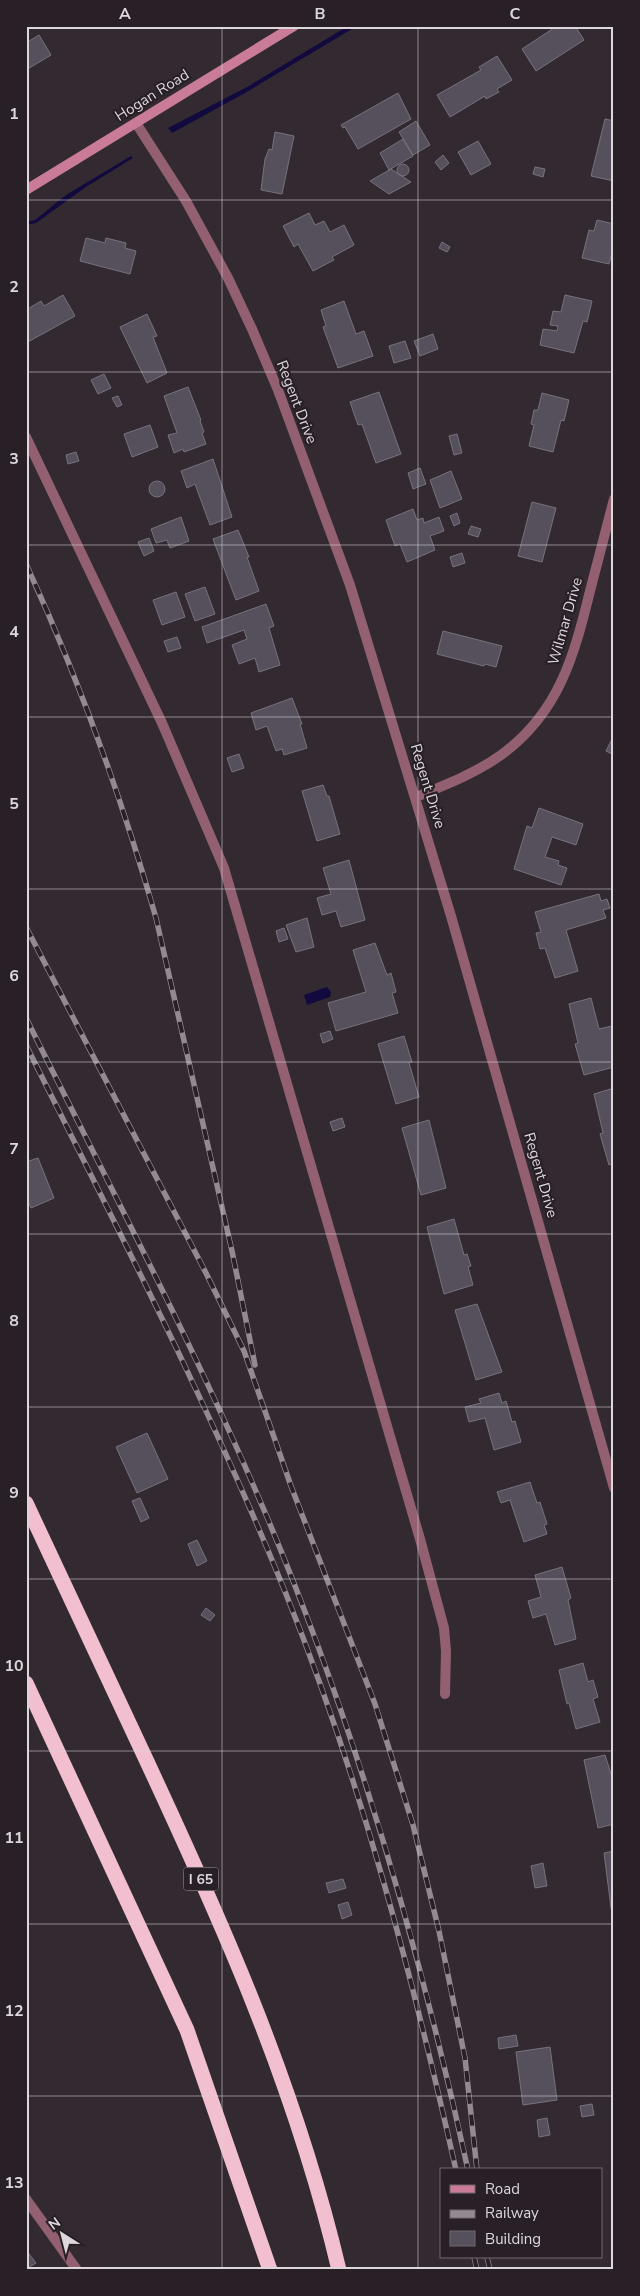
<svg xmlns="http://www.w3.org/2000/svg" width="640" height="2296" font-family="'Nunito Sans',sans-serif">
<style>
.water{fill:#120a3e}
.building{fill:#55505b;stroke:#77727d}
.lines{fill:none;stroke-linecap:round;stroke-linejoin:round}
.lane{stroke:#926071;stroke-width:10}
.street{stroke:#926071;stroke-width:10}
.secondary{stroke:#ca7b97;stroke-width:10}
.highway{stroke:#f1bfcf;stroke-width:15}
.rail-casing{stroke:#928a90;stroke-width:5.5}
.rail{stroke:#292027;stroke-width:4;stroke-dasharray:11;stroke-linecap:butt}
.grid{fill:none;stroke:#ddd7dc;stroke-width:1;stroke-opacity:0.55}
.labels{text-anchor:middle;stroke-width:4.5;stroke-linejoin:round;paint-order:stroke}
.shield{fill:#292027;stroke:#a7a0a6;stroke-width:1}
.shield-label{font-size:14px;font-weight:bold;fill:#ddd7dc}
.street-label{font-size:15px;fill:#ddd7dc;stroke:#292027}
.neatline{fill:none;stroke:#ddd7dc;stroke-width:2}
.grid-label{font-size:16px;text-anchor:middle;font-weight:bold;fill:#ddd7dc}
</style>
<rect width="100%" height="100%" fill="#332a31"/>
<path class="water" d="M348,26H357L245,93L172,133L168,128L247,87Z
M131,156L133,158L86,187L36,223L26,225V222L35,220L66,195Z
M327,987L331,992L330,997L307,1005L304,995Z"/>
<path class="building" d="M557,26H575L584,40L536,71L522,49Z
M39,35L51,55L26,70V43Z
M497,56L512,80L497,89L499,92L486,99L485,96L450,117L437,95L481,70L479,67Z
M398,93L411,119L358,149L345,127L343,128L341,125Z
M605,119L614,121V181L591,176Z
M416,121L430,145L413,155L399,132Z
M275,132L294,136L282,194L261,190L265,159L269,149L272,150Z
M403,139L413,156L389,170L380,153Z
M478,141L491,164L471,175L458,152Z
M443,155L449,163L441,170L435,162Z
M397 170a6 6 0 1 1 12 0a6 6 0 1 1-12 0Z
M535,167L545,169L543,177L533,174Z
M391,169L411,182L389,194L370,181Z
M309,213L315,225L324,221L330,232L344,225L354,245L332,257L334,260L313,271L298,244L294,247L283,226Z
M597,220L614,224V245L609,264L582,258L589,230L594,231Z
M86,238L105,243L106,238L126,243L125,248L136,251L130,274L80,261Z
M442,242L450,247L447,252L439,248Z
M63,295L75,316L26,343V310L41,301L44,306Z
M565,295L592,301L587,322L583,321L574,353L540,345L543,329L557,331L558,326L550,325L553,311L561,312Z
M344,301L356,334L364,331L373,356L338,368L323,327L326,326L321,310Z
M147,314L157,336L153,337L167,373L147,383L120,327Z
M433,334L438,349L420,356L414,341Z
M405,341L411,358L394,363L389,346Z
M104,374L111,388L98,394L91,380Z
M188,387L201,420L200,421L204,432L202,433L206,444L184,452L183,449L174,453L168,435L177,433L164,396Z
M379,392L401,454L376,463L362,424L358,425L350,402Z
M542,393L569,400L564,421L561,420L553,452L529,446L534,425L531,424L534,410H538Z
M118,396L122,405L117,407L112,398Z
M150,425L158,447L132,457L124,434Z
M457,434L462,453L454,455L449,436Z
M76,452L79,461L68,464L66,455Z
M213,459L232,517L210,525L195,484L187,488L181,471Z
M420,468L426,484L413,489L408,473Z
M451,471L462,499L440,508L430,480Z
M149 489a8 8 0 1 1 16 0a8 8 0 1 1-16 0Z
M532,502L556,508L542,562L518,556Z
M413,509L417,520L423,518L424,523L439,517L444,531L430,536L435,550L407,562L400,544L395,546L386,520Z
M457,513L460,523L454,526L450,516Z
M181,517L189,541L170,548L167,540L156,543L151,529Z
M471,526L481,529L478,537L468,534Z
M238,530L249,557H247L259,591L236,600L213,539Z
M149,538L154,551L144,556L138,542Z
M462,553L465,563L453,567L450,557Z
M205,587L215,614L195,621L185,594Z
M176,592L185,617L162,625L153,600Z
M266,604L274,626L269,628L280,665L259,672L255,658L239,664L232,645L247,639L244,630L207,643L202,627Z
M443,631L502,646L496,667L485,664L484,666L437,654Z
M177,637L181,648L168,652L164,641Z
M292,698L302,724H300L307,748L284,755L282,749L276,751L267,726L256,730L251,713Z
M614,735V755L606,751Z
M239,754L244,768L232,772L227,758Z
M323,785L327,796H329L340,834L317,841L302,791Z
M539,808L583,824L576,845L552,837L545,857L559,861L558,865L567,868L561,885L514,869L527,826L532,828Z
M349,860L365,920L341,927L336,911L322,915L317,898L331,894L323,868Z
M599,894L601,901L607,899L610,908L603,910L606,918L566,930L578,971L555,978L545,948L540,949L536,933L541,932L535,912Z
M307,918L314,947L296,952L286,925Z
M284,928L288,939L279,942L276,931Z
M375,943L387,975L391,973L396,992L392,993L398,1013L336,1031L328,1003L366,992L353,950Z
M591,998L599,1029L612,1026L614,1067L584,1075L575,1044L578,1043L569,1004Z
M330,1031L333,1039L323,1043L320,1034Z
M404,1036L412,1062L409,1063L419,1097L396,1104L378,1044Z
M614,1088V1163L609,1165L600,1134L603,1133L594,1094Z
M342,1118L345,1127L333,1131L330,1122Z
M429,1120L446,1188L421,1195L402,1128Z
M38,1158L54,1198L31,1208L26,1197V1162Z
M454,1219L464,1255L467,1254L471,1266L468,1267L473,1285L444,1294L427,1227Z
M477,1304L502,1372L476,1380L455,1310Z
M499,1393L502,1403L506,1401L512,1422L515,1421L521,1442L494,1450L485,1418L469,1422L465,1407L481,1403L479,1399Z
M147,1433L168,1479L137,1493L116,1447Z
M530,1482L537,1503L540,1502L547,1524L544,1525L547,1534L524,1542L510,1500L501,1503L497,1492Z
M140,1498L149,1518L141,1522L132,1501Z
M197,1540L207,1561L197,1566L188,1544Z
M562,1567L571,1598L568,1600L576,1639L555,1645L546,1614L533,1618L528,1601L541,1597L535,1575Z
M206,1608L215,1615L210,1621L201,1615Z
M583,1663L588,1682L593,1680L598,1697L593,1699L600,1722L576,1729L569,1703L567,1704L559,1670Z
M605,1755L614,1783V1824L598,1828L584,1760Z
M614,1851V1922L613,1923L604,1853Z
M543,1863L547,1886L535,1888L531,1866Z
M343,1879L346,1888L329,1893L326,1883Z
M348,1902L352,1915L342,1919L338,1905Z
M516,2035L518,2046L499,2049L498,2038Z
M550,2047L557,2100L523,2105L516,2052Z
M592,2104L594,2115L582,2117L580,2106Z
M547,2118L550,2135L539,2137L537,2120Z
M26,2250L36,2263L26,2269Z"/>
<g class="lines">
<path class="lane" d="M26,437L162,723L224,868L420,1539L444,1628L446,1651L445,1694
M26,2199L77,2270"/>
<path class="street" d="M136,123L186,201L228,278L252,329L278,390L350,585L451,916L614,1488
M416,797C445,785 476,773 501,755C559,713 574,656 590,591C598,560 606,530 614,499"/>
<path class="secondary" d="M26,190L294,26"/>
<path class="highway" d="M26,1503C63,1581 99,1660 136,1738C218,1913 294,2080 339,2270
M26,1683L187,2030L270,2270"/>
<defs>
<path id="rail" d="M26,564C78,677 122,799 156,918L232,1251L255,1365
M26,927L206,1273L244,1351L291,1486L375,1704L413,1825L439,1931L465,2058L477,2170
M26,1018C108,1183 195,1347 267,1517C356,1728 419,1945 468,2170
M26,1045C116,1226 210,1406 286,1594C361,1781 412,1974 456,2170
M474,2257L477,2270
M487,2257L490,2270"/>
</defs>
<use href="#rail" class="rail-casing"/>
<use href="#rail" class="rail"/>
</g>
<path class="grid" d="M222,26V2270M418,26V2270M26,200H614M26,372H614M26,545H614M26,717H614M26,889H614M26,1062H614M26,1234H614M26,1407H614M26,1579H614M26,1751H614M26,1924H614M26,2096H614"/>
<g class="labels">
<rect class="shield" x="183.5" y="1867.5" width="35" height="23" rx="4"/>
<g class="shield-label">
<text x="201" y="1884">I 65</text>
</g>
<g class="street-label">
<text transform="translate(152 95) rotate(-32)" y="5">Hogan Road</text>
<text transform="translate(297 402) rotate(69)" y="5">Regent Drive</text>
<text transform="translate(565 621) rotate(-74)" y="5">Wilmar Drive</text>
<text transform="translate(428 786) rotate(73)" y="5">Regent Drive</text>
<text transform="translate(541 1175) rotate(74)" y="5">Regent Drive</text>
</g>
</g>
<rect width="640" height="2296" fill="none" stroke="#292027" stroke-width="55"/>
<rect x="440" y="2168" width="162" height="90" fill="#292027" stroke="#71696f"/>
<rect x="450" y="2185" width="25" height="8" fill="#ca7b97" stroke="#71696f"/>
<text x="485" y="2194" font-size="15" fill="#ddd7dc">Road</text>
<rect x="450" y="2210" width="25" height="8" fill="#928a90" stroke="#71696f"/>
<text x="485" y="2218" font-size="15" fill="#ddd7dc">Railway</text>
<rect x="450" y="2231" width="25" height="15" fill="#55505b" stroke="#71696f"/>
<text x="485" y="2244" font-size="15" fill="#ddd7dc">Building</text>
<g transform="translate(62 2234) rotate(324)" stroke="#292027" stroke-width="4" paint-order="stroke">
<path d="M0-4L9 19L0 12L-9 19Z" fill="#ddd7dc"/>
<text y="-8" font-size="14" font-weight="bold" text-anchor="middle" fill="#ddd7dc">N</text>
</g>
<rect x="28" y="28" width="584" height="2240" class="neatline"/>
<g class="grid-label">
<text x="125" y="19">A</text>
<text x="320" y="19">B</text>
<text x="515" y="19">C</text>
<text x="14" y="119">1</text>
<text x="14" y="292">2</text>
<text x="14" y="464">3</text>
<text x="14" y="637">4</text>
<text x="14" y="809">5</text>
<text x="14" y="981">6</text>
<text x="14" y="1154">7</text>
<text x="14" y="1326">8</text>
<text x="14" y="1498">9</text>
<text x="14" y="1671">10</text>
<text x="14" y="1843">11</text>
<text x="14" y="2016">12</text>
<text x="14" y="2188">13</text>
</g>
</svg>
